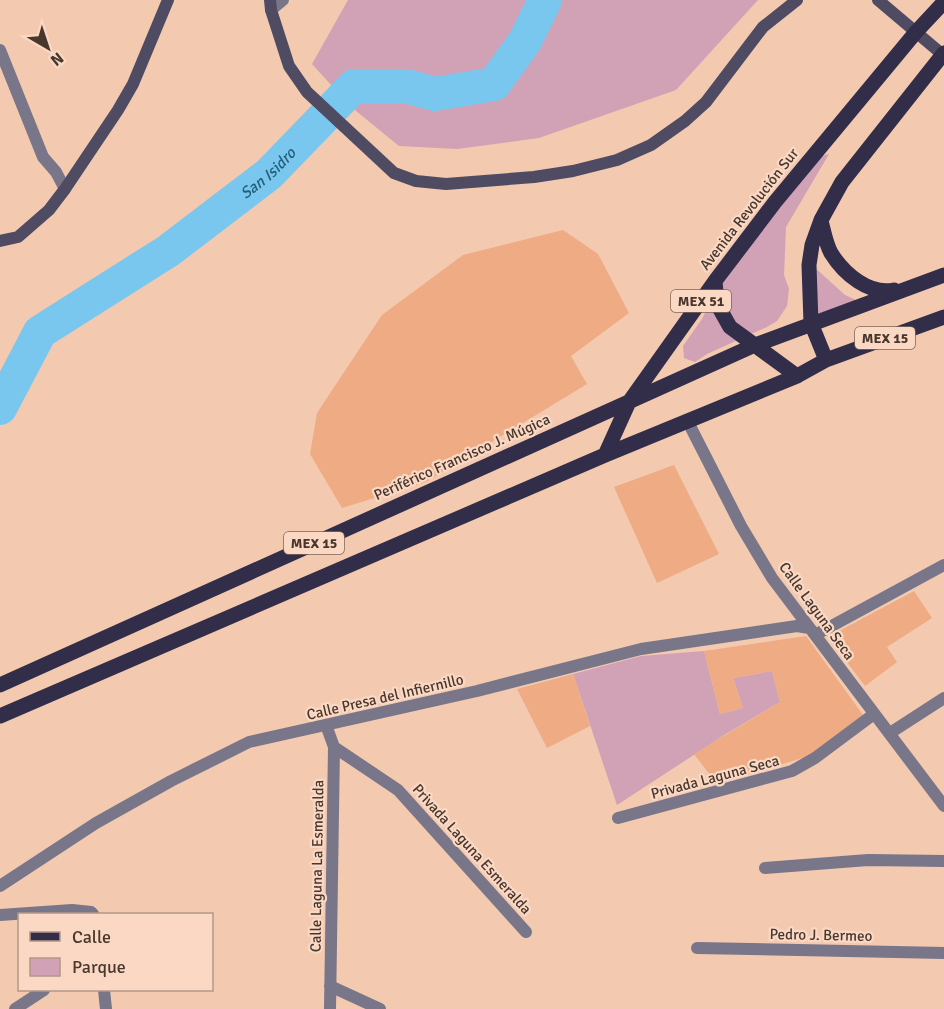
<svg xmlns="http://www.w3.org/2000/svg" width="944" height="1009" font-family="Signika,sans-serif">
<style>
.green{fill:#d1a1b6}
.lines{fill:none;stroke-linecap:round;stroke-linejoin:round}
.river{stroke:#79c7ee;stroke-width:34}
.building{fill:#eeab84}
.street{stroke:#787688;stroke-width:12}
.secondary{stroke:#4f4b63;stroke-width:12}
.primary{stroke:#322d49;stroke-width:15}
.labels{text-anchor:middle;stroke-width:4.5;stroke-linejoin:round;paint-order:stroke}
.shield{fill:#fad8c4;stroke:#7d675a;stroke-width:1.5}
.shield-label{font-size:14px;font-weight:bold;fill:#48372d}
.street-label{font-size:15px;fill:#48372d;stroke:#fad8c4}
.water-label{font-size:16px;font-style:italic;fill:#235f7a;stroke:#fad8c4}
</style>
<rect width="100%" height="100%" fill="#f3c9b0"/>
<path class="green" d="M348,0H758L676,90L539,138L457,149L399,146L350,106L312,64Z
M829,154L786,227L784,275L789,289L787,306L777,321L767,327L707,354L695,362L684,358L683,346L702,319L727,270L821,156Z
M813,266L845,295L858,301L818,314Z
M704,651L720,714L743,708L733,678L772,671L780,702L726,734L617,805L573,674L641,656Z"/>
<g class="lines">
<path class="river" id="s1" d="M0,408L40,332L168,251L269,174L354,86H406L435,94L494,84L525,41L545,0"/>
</g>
<path class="building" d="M563,230L598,254L629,313L571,356L587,384L426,482L342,508L310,454L317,413L382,315L463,255Z
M674,465L719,554L657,583L614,487Z
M914,591L932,618L887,647L897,662L865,686L828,637Z
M806,636L863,715L812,755L717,784L694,754L780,702L772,671L733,678L743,708L720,714L704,651Z
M573,674L590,726L547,748L517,689Z"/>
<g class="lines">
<path class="street" d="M271,10L283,0
M0,50L43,157L56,172L65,189
M687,420L741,526L772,578L944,806
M815,635L944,565
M326,725L334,747L330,1009
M890,733L944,698
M334,747L398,790L526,932
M618,818L792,771L815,758L874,714
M765,868L868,860L944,861
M0,886L96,823L171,781L249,742L477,691L641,649L797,626L809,628
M0,915L72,910L91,912L93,914
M697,948L944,953
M330,986L380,1009
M104,990L106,1009
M15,1009L44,990"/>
<path class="secondary" d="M270,0L271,10L289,66L307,92L394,173L416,181L446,184L534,177L573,171L617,160L651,145L685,121L706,102L763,27L797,0
M878,0L943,55
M0,241L18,237L49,210L65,189L118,110L133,84L168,0"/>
<path class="primary" d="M821,221C824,232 826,244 831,253C844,274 869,295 894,290
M715,281L717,304L730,327L797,376
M826,360L811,323L809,265L812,245L821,220L842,182L944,53
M605,455L629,402L715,281L775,202L916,32L944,2
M0,685L755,345L944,275
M0,716L605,455L797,376L826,360L944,317"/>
</g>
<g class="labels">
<g class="shield">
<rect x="671" y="290" width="60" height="22" rx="4.5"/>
<rect x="855" y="327" width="60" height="22" rx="4.5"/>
<rect x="284" y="532" width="60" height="22" rx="4.5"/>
</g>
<g class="shield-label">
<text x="701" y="306">MEX 51</text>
<text x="885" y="343">MEX 15</text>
<text x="314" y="548">MEX 15</text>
</g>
<g class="street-label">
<text transform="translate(749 209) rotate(-52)" y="5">Avenida Revolución Sur</text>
<text transform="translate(462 457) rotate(-24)" y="5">Periférico Francisco J. Múgica</text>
<text transform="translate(817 611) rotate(54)" y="5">Calle Laguna Seca</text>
<text transform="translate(385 697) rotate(-13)" y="5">Calle Presa del Infiernillo</text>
<text transform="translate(715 777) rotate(-15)" y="5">Privada Laguna Seca</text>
<text transform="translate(472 849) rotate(48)" y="5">Privada Laguna Esmeralda</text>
<text transform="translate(317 866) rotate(-89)" y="5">Calle Laguna La Esmeralda</text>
<text transform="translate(821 935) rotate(1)" y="5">Pedro J. Bermeo</text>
</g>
<g class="water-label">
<text dy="6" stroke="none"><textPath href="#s1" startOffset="364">San Isidro</textPath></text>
</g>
</g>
<rect x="18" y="913" width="195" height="78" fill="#fad8c4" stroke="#b39888" stroke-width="1.5"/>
<rect x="30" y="932" width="30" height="9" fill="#322d49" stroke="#b39888" stroke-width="1.5"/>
<text x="72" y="943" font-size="18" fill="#48372d">Calle</text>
<rect x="30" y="958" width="30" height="18" fill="#d1a1b6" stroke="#b39888" stroke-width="1.5"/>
<text x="72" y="973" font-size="18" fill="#48372d">Parque</text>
<g transform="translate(48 48) rotate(141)" stroke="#fad8c4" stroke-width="4.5" paint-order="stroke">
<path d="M0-4.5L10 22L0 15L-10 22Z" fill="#48372d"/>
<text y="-9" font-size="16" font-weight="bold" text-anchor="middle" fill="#48372d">N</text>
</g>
</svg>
